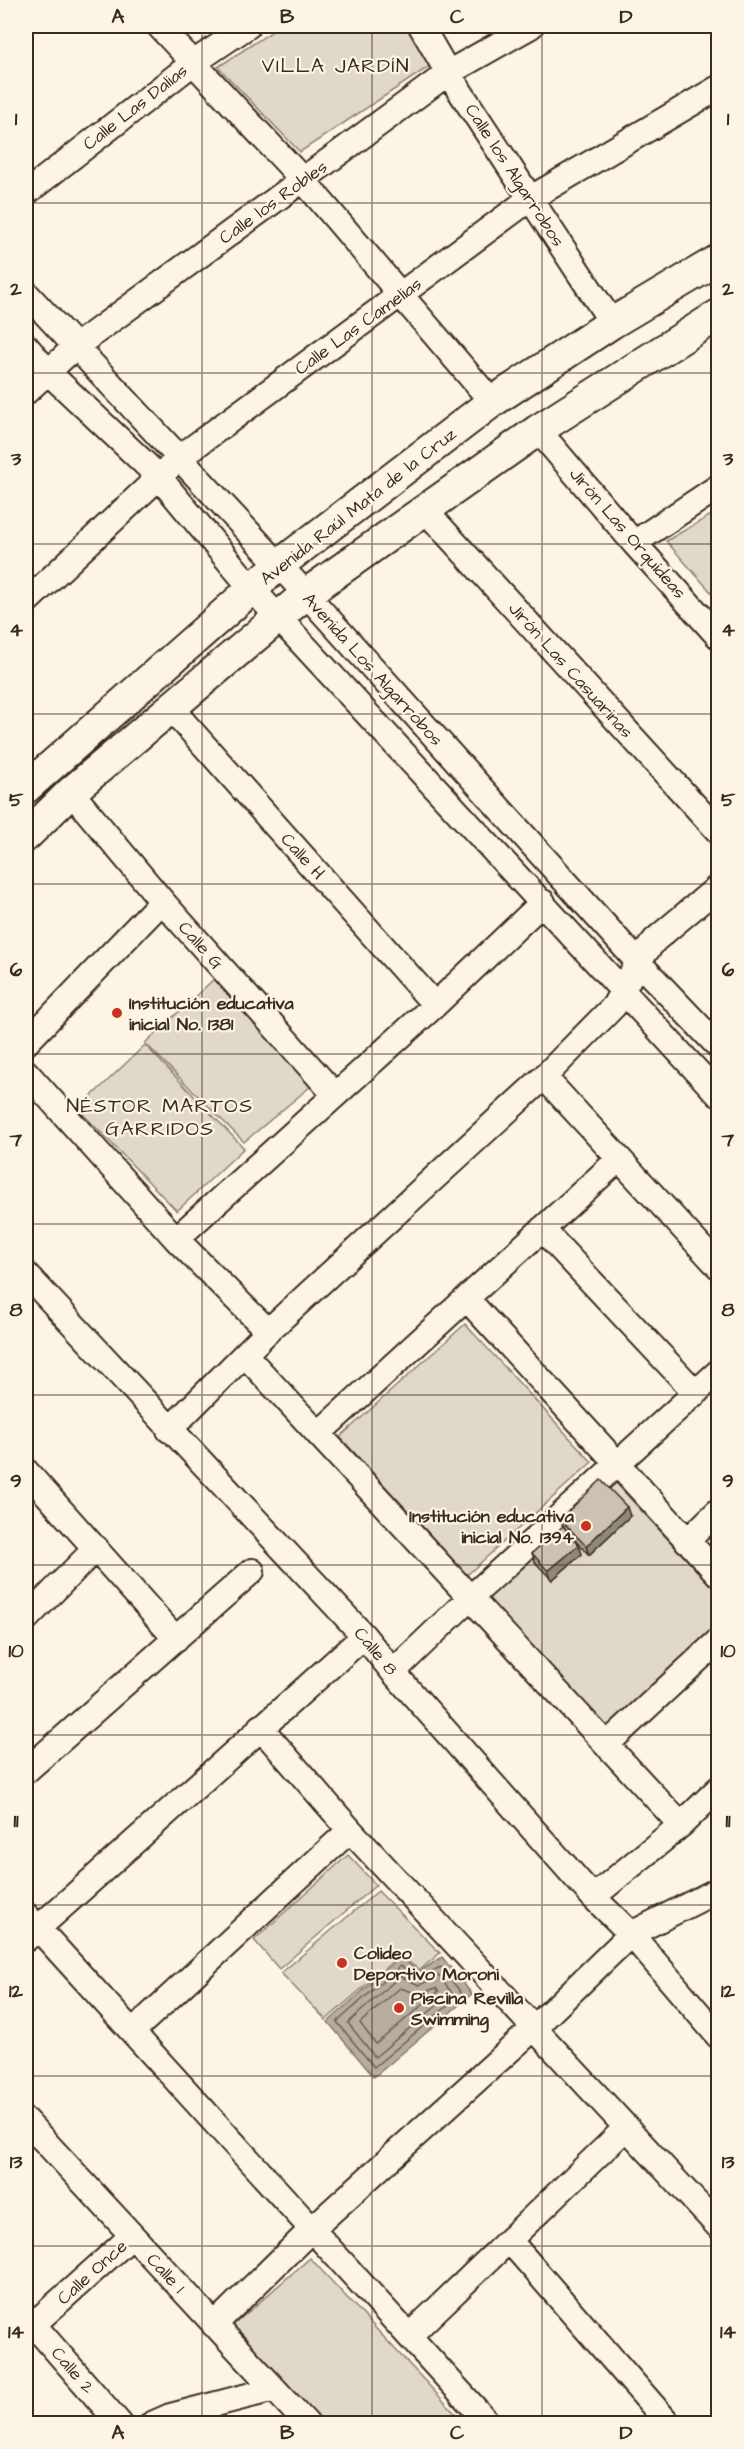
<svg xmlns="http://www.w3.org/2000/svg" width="744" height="2449" font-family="'Architects Daughter',sans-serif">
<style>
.green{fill:#e0d8c8;stroke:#8e8173;stroke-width:1.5}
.water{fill:#b7ad9e;stroke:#85796b;stroke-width:1.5}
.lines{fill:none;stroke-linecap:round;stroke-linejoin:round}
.shore{stroke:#6d5e51;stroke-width:1.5}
.minor-casing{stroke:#3b2a1e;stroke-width:28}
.major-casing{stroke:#3b2a1e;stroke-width:34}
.minor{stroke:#fcf5e5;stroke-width:24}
.major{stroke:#fcf5e5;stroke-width:30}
.wall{fill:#afa79a;stroke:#3b2a1e;stroke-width:1.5}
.shaded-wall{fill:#8f887d;stroke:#3b2a1e;stroke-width:1.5}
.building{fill:#ccc2b3;stroke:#3b2a1e;stroke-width:1.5}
.grid{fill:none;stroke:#3b2a1e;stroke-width:1.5;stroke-opacity:0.55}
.poi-dot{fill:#c8321e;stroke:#fcf5e5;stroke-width:2}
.labels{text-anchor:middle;stroke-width:4.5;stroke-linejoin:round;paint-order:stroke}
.street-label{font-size:18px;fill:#3b2a1e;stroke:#fcf5e5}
.poi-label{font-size:18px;font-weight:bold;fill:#3b2a1e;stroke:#fcf5e5;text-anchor:start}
.neighbourhood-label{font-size:20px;letter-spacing:1.5px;fill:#3b2a1e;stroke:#fcf5e5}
.neatline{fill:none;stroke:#3b2a1e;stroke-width:2}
.grid-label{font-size:20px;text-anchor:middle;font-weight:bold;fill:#3b2a1e}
</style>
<rect width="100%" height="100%" fill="#fcf5e5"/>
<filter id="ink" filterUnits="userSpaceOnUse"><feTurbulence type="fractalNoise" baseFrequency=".0167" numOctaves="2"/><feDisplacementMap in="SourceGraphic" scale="12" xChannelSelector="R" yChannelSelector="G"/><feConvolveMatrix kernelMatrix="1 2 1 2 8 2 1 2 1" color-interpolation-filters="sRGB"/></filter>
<g filter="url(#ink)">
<path class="green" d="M280,26H405L433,64L300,152L218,67Z
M718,511V600L666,541Z
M215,978L311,1086L244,1142L145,1043Z
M145,1045L244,1148L177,1211L78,1109Z
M465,1324L592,1462L467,1575L340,1437Z
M613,1480L718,1593V1626L606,1730L483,1597Z
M348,1855L376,1885L279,1969L254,1940Z
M378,1891L440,1953L420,1970L399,1956L326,2020L281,1973Z
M310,2258L464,2423H323L232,2326Z"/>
<path class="water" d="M400,1957L419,1972L442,1957L472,1994L374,2077L328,2022Z"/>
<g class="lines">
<path class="shore" d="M400,1966L419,1977L441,1967L462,1994L374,2067L337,2022Z
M400,1976L419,1985L439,1976L452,1993L375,2057L348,2023Z
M400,1988L419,1994L436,1988L439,1991L376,2044L360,2023Z"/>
<defs>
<path id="minor" d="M159,26L303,180L492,402
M421,26L448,73L612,323
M26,193L193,63L248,26
M26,293L306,594L638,962L718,1046
M26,346L48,372L159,477L252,589L718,1094
M26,392L75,347L448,73L531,26
M538,430L634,543L718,636
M424,509L718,831
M634,543L718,487
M26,602L179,458L531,198L718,88
M170,707L435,1005
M71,792L162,901L335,1095
M26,1043L162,901
M26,1072L176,1239L268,1331
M544,1077L718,1266
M542,1229L696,1393
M176,1239L435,1005L543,902
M26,1274L364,1636L393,1672L593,1897L631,1934L718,2036
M467,1299L718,1574
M245,1355L681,1825
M169,1430L268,1331L544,1077L614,1006L638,962L655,940L718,887
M318,1434L619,1159
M26,1471L176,1639
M687,1541L718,1511
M26,1619L96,1548
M393,1672L470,1598L718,1372
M260,1727L350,1830L718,2226
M606,1745L718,1641
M26,1771L252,1571
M593,1897L681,1825L718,1789
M26,1915L489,2424
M26,1939L364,1636
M133,2031L350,1830
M26,2121L307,2424
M509,2240L669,2424
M26,2316L120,2424
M214,2325L312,2229L534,2028L631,1934L718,1890
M26,2331L132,2236
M410,2335L627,2127
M152,2424L170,2416L274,2389"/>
<path id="major" d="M26,788L279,565L492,402L612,323L718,260
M26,836L71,792L306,594L538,430L718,315"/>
</defs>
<use href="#minor" class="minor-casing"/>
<use href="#major" class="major-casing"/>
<use href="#minor" class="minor"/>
<use href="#major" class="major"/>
</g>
<path class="wall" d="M630,1516L589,1555L573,1538L582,1554L552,1580L535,1562L532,1553L563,1527L560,1519Z"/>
<path class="shaded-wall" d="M627,1507L630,1516L589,1555L586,1546Z
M579,1545L582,1554L552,1580L548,1571Z"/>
<path class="building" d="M601,1480L627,1507L586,1546L560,1519Z
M563,1526L579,1545L548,1571L532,1553Z"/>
</g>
<path class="grid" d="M202,26V2424M372,26V2424M542,26V2424M26,203H718M26,373H718M26,544H718M26,714H718M26,884H718M26,1054H718M26,1224H718M26,1395H718M26,1565H718M26,1735H718M26,1905H718M26,2076H718M26,2246H718"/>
<g class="poi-dot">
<circle cx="117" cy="1013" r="6"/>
<circle cx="586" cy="1526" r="6"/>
<circle cx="342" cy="1963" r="6"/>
<circle cx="399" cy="2008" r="6"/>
</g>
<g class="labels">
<g class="street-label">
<text transform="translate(135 107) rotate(-38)" y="6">Calle Las Dalias</text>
<text transform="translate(515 175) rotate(57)" y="6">Calle los Algarrobos</text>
<text transform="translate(273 202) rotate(-36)" y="6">Calle los Robles</text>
<text transform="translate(358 326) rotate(-36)" y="6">Calle Las Camelias</text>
<text transform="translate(358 506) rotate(-38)" y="6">Avenida Raúl Mata de la Cruz</text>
<text transform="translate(628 533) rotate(49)" y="6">Jirón Las Orquídeas</text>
<text transform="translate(373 669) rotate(48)" y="6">Avenida Los Algarrobos</text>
<text transform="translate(571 670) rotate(48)" y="6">Jirón Las Casuarinas</text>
<text transform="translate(303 856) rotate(48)" y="6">Calle H</text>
<text transform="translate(201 945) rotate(48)" y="6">Calle G</text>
<text transform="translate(376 1651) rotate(50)" y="6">Calle 8</text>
<text transform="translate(92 2272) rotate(-42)" y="6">Calle Once</text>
<text transform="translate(166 2273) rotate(47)" y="6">Calle 1</text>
<text transform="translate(73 2370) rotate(49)" y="6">Calle 2</text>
</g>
<g class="poi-label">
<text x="129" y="1009">Institución educativa<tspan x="129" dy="21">inicial No. 1381</tspan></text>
<text x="574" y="1522" text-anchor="end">Institución educativa<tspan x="574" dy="21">inicial No. 1394</tspan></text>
<text x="354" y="1959">Colideo<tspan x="354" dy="21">Deportivo Moroni</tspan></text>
<text x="411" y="2004">Piscina Revilla<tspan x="411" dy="21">Swimming</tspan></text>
</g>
<g class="neighbourhood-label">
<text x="336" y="72">VILLA JARDÍN</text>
<text x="160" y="1112">NÉSTOR MARTOS<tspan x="160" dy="23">GARRIDOS</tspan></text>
</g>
</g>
<rect width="744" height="2449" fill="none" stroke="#fcf5e5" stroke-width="66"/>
<rect x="33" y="33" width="678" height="2383" class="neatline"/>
<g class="grid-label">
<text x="118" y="23">A</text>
<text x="287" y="23">B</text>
<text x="457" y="23">C</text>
<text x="626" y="23">D</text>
<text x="16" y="125">1</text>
<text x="728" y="125">1</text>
<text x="16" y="295">2</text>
<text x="728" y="295">2</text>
<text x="16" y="465">3</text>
<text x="728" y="465">3</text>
<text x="16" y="636">4</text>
<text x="728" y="636">4</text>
<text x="16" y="806">5</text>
<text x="728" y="806">5</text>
<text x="16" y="976">6</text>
<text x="728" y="976">6</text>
<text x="16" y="1146">7</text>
<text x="728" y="1146">7</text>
<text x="16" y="1316">8</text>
<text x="728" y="1316">8</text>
<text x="16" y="1487">9</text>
<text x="728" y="1487">9</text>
<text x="16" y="1657">10</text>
<text x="728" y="1657">10</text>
<text x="16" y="1827">11</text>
<text x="728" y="1827">11</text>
<text x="16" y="1997">12</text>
<text x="728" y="1997">12</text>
<text x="16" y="2168">13</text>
<text x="728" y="2168">13</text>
<text x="16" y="2338">14</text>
<text x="728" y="2338">14</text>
<text x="118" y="2439">A</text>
<text x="287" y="2439">B</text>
<text x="457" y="2439">C</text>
<text x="626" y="2439">D</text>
</g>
</svg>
